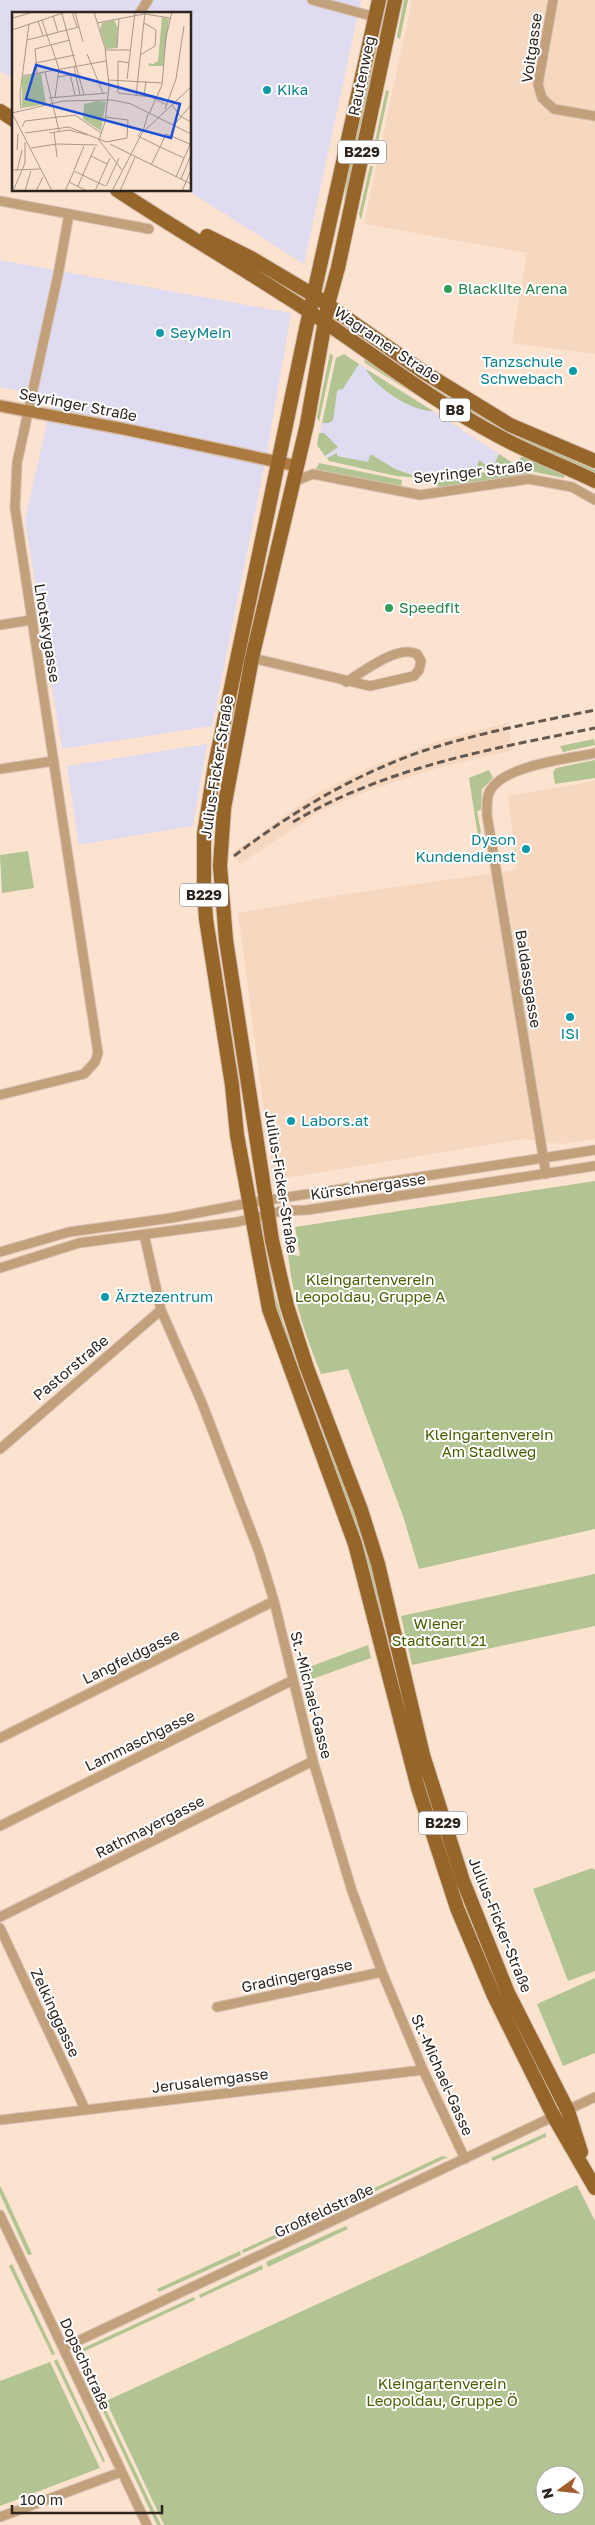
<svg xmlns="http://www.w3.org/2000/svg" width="595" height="2525" font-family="'Golos Text',sans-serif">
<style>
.commercial{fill:#dfdbf0}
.built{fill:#f6d7bf}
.green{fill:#b1c491;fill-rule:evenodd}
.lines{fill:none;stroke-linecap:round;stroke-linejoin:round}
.street-casing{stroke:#d7c1b0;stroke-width:11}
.secondary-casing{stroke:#d7c1b0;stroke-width:14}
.primary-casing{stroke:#d7c1b0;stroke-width:16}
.street{stroke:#c2a07b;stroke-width:9}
.secondary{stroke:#ad7b41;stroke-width:11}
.primary{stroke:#956529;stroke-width:14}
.rail{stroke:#64574d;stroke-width:3;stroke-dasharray:8 4;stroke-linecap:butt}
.culture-dot{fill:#0f9aa8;stroke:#fff;stroke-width:2}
.leisure-dot{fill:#2e9e5b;stroke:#fff;stroke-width:2}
.labels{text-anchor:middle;stroke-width:4;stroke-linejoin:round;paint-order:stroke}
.shield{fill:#fff;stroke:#6d6662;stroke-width:1}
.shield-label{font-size:14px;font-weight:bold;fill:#2e251e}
.street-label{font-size:15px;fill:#2e251e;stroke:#fff}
.culture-label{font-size:15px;fill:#0d838f;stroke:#fff;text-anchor:start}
.leisure-label{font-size:15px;fill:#27864d;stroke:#fff;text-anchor:start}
.park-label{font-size:15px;fill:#485f00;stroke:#fff}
.inset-road{fill:none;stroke:#aa9789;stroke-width:1}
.view{fill:#1d4ed8;fill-opacity:0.15;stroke:#1d4ed8;stroke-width:2.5}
.inset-edge{fill:none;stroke:#2e251e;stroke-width:2.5}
</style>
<rect width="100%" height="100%" fill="#fce3d0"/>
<path class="commercial" d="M0,0H361L304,264L187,190H190V14H14V80L0,71Z
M0,260L291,313L266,458L212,726L62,749L25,519L53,397L0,387Z
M344,354L499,454L492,469L415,478L329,461L317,445L336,358Z
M207,744L193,826L79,845L67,766Z"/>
<path class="built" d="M412,0H595V354L512,343L527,253L364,224Z
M507,723L513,750L437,768L365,792L319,812L240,864L232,853L311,797L368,768L436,742Z
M595,781V1139L561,1144L523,1139L273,1180L238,913L346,894L517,870L508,796Z"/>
<path class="green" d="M384,0H390L348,201H344L350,157Z
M404,0H408L400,39L397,37Z
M386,90L389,91L375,156L372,155Z
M370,166H373L361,220L359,214Z
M330,353L333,356L319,422L317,417Z
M344,354L359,364L342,390L339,389L337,392L333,420L329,423H322L336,358Z
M364,359V358L414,394L365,363Z
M366,369L433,411C413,412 374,387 366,369Z
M414,376L499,427L595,470V476L508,439Z
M319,433H324L338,447L325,456L317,445Z
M337,453V456L368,462L370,455H372L395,469L421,478L396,476L329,461L327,458Z
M499,454L523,470L510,473L492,469Z
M522,456L565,475L564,478L535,472L518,461Z
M479,460L490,468L434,477L447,468L448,472L477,467Z
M319,463L402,480L401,487L316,469Z
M492,471L510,475L526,471L530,475L441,487L437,486L433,480Z
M594,739L595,745L563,752L560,746Z
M595,760V778L555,784L553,772L556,768Z
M489,770L493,778L482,789L481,810L477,811L481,832L478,836L469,778Z
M28,851L34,888L2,893L0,855Z
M595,1181V1529L419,1569L403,1516L348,1369L321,1374C305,1335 292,1295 288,1254L300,1256L295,1227Z
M262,1241H265L275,1295L284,1325L356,1513L373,1566L420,1759L557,2097L554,2098L507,2011L478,1945L447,1865L400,1704L279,1327Z
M595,1574V1626L412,1665L401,1616Z
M368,1645L371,1658L304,1682L301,1670Z
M592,1868L595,1870V1971L568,1981L533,1889Z
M595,1978V2053L563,2066L537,2004Z
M546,2133V2137L493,2161L491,2158Z
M442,2156L448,2157L329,2213L328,2210Z
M577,2185L595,2221V2525H164L106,2401ZM545,2475H575V2505H545Z
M0,2187H1L32,2254L28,2255L0,2194Z
M322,2213L324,2217L243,2253L242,2250Z
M346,2226L348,2229L268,2267L266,2262Z
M240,2251L241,2255L159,2292L157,2289Z
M12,2264L55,2354L52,2355L9,2266Z
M262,2265L263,2269L200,2298L199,2295Z
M194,2297L195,2300L85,2351L81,2349Z
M57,2359L105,2461L103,2462L54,2361Z
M50,2362L100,2468L0,2506V2381Z
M97,2391L161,2525H157L94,2392Z"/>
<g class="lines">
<defs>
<path id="street" d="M312,0L375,17
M553,0L538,84L542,98L554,109L595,116
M139,14L148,0
M0,201L149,229
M293,482L313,474L420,495L529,479L572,487L595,500
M0,625L31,620
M252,658L370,686L414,676L419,670L421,661L417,654C398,644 363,672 346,682
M0,769L54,761
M0,1095L84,1074L95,1062L98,1053L15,508L17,463L58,275L69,214
M546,1174L487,815C487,807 486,796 491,789C507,765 568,759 595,753
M144,1234L161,1310L202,1403L259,1552L274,1601L313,1761L352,1891L382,1972L423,2070L465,2159
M0,1252L69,1232L171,1218L249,1203L595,1150
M0,1268L79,1243L237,1222L281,1211L307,1210L595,1166
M0,1449L161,1310
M0,1738L274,1601
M0,1826L293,1680
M0,1917L313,1761
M0,1928L85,2109
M217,2007L382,1972
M0,2120L423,2070
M0,2215L147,2525
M63,2348L595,2097
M0,2517L121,2472"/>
<path id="secondary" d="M0,406L119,428L297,466"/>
<path id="primary" d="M379,0L306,329L215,765L204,834V890L206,919L232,1085L237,1135L269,1309L355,1544L418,1788L457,1908L494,1996L554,2117L595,2188
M395,0L338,268L328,304L307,424L252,658L224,808L220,866L226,940L272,1240L287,1306L307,1368L361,1510L378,1564L423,1755L463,1881L508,1993L568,2111L581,2152
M0,111L14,120
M117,190C174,228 233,262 290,299C361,344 427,399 502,438C532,454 564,466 595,481
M207,236L251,258L315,296L422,371L510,425L595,461"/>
</defs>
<use href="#street" class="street-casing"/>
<use href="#secondary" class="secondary-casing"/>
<use href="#primary" class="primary-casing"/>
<use href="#street" class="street"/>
<use href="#secondary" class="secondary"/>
<use href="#primary" class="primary"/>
<path class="rail" d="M293,822C386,767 491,749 595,728
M234,856C292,812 352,776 420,752C477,733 537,722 595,710"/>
</g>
<g class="culture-dot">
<circle cx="267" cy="90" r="5"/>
<circle cx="160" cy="333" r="5"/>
<circle cx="573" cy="371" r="5"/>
<circle cx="526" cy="849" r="5"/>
<circle cx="570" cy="1017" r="5"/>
<circle cx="291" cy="1121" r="5"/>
<circle cx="105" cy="1297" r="5"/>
</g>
<g class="leisure-dot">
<circle cx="448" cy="289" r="5"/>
<circle cx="389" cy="608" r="5"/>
</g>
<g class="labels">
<g class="shield">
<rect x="338" y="140.5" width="48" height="23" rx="4"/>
<rect x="440" y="398.5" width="30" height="23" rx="4"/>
<rect x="180" y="883.5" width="48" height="23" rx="4"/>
<rect x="419" y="1811.5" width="48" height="23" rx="4"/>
</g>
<g class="shield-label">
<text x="362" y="157">B229</text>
<text x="455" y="415">B8</text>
<text x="204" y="900">B229</text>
<text x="443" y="1828">B229</text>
</g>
<g class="street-label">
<text transform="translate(532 48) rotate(-82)" y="5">Voitgasse</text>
<text transform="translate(362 76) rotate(-78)" y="5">Rautenweg</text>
<text transform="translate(387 345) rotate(34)" y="5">Wagramer Straße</text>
<text transform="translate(78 405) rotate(11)" y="5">Seyringer Straße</text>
<text transform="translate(473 472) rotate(-6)" y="5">Seyringer Straße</text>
<text transform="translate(47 633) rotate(81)" y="5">Lhotskygasse</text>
<text transform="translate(217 767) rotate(-81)" y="5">Julius-Ficker-Straße</text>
<text transform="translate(528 979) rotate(81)" y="5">Baldassgasse</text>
<text transform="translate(281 1182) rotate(81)" y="5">Julius-Ficker-Straße</text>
<text transform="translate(368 1187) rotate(-8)" y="5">Kürschnergasse</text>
<text transform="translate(71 1368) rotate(-40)" y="5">Pastorstraße</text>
<text transform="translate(131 1657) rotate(-26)" y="5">Langfeldgasse</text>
<text transform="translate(311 1695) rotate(76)" y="5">St.-Michael-Gasse</text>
<text transform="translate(140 1741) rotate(-26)" y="5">Lammaschgasse</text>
<text transform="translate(150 1827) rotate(-27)" y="5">Rathmayergasse</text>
<text transform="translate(500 1925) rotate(68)" y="5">Julius-Ficker-Straße</text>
<text transform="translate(297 1976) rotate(-12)" y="5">Gradingergasse</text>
<text transform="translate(55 2013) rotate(65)" y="5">Zelkinggasse</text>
<text transform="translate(442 2075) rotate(66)" y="5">St.-Michael-Gasse</text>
<text transform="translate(210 2081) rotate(-7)" y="5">Jerusalemgasse</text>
<text transform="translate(324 2211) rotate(-25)" y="5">Großfeldstraße</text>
<text transform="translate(85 2364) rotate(65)" y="5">Dopschstraße</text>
</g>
<g class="culture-label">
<text x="277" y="95">Kika</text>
<text x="170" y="338">SeyMein</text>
<text x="563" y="367" text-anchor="end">Tanzschule<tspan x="563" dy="17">Schwebach</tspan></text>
<text x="516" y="845" text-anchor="end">Dyson<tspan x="516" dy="17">Kundendienst</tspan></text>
<text x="570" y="1039" text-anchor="middle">ISI</text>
<text x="301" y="1126">Labors.at</text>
<text x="115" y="1302">Ärztezentrum</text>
</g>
<g class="leisure-label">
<text x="458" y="294">Blacklite Arena</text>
<text x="399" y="613">Speedfit</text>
</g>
<g class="park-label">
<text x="370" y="1285">Kleingartenverein<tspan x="370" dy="17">Leopoldau, Gruppe A</tspan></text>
<text x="489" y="1440">Kleingartenverein<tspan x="489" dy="17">Am Stadlweg</tspan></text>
<text x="439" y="1629">Wiener<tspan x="439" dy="17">StadtGartl 21</tspan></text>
<text x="442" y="2389">Kleingartenverein<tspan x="442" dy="17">Leopoldau, Gruppe Ö</tspan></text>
</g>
</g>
<g transform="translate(12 12)">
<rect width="179" height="179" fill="#fce3d0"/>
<path d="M150,5L157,7L151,54H137L136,51L141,52L146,49ZM102,8L106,16L105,36L94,37L88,17L90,11ZM29,61L34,92L10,96V65ZM85,89L94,90L89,119L71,107L72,92Z" fill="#b1c491"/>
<path class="inset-road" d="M60,0L65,15M63,0L71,30M82,0L93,36L97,74L93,110L87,128M50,2L72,83M133,2L158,6M41,4L46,20M1,6L21,0M30,8L38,32M26,9L31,24M85,11L132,2M0,18L54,0M15,28L67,15M39,33L47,57L43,85M105,36L107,6M93,38H118M75,42L91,81M128,43L143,34L144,18L132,11M24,51L63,43M117,51L106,49V81L139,85L155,93M62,54L68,83M33,60L47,119M25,61L23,37L58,28M58,62L63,83M10,64L94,49M46,65L63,62M115,67L123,0M97,68L150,71M124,84L133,0M132,84L134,69M37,86L95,81M160,93L168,104L179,110M9,97L8,82L17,12M153,97L164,67L172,14M0,101L51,89L100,88L119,92L179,122M0,101L40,179M136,102L132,116L126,124L148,135M137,102L150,73L154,25L160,0M162,113L179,93M10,115L13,109L63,103L89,121M42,120L45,145M13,121L57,115L94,130L115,126L116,108L93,105M37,121L57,118L76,123M87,128L110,158M98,132L179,172M148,135L154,122L178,132M148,135L172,146M19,136L45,132L85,133M5,138L6,122M79,144L95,152M139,153L148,135M0,158L28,157M62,158L72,134M5,159L10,138M62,159L93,174M164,165L179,130M169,167L179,143M57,170L75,179M66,174L83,135M94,174L107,146M1,179L13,151V130M13,179L19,159M24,179L31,165M53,179L62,159M83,179L98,146M100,179L130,121L179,75M108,179L123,145M170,179L179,158"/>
<path class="view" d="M24,53L168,92L159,126L14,87Z"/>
<rect width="179" height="179" class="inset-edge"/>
</g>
<g transform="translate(560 2490) rotate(255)"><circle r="24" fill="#ffffff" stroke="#aba8a5"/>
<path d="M0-4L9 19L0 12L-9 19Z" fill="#a25d2f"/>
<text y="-8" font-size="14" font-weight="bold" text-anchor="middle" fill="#2e251e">N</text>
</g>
<path d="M12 2505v8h150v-8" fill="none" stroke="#2e251e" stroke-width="2.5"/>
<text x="20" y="2505" font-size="15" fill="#2e251e" stroke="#ffffff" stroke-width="4" paint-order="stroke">100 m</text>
</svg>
